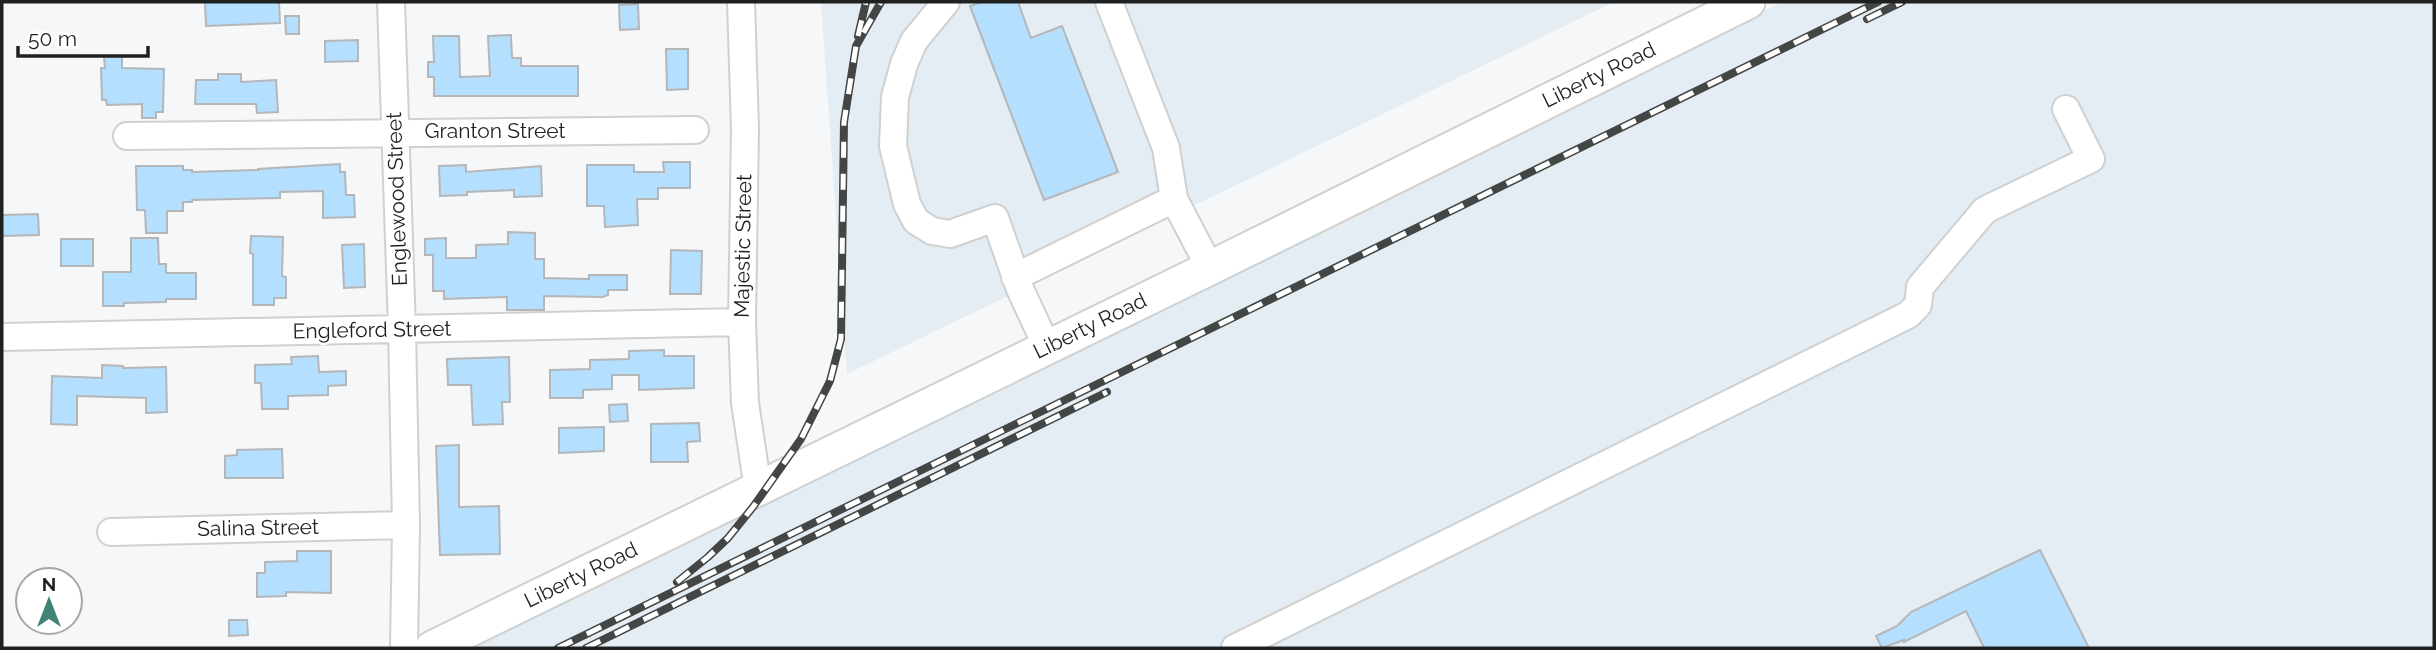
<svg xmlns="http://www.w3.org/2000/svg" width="2436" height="650" font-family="Raleway,sans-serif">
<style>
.built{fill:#e4edf3}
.building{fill:#b5dffe;stroke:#b5b6b7;stroke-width:2}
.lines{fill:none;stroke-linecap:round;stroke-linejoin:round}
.minor-casing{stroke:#ced0d1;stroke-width:30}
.major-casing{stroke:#ced0d1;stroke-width:37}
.minor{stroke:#fff;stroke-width:26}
.major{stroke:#fff;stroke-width:33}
.rail-casing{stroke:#444545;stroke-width:8}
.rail{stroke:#fff;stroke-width:5;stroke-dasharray:16;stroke-linecap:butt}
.labels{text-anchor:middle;stroke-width:5;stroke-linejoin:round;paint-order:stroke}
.street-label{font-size:21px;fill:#1f2020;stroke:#fff}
</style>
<rect width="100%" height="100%" fill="#f6f7f9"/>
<path class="built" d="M821,2H1614L847,374Z
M1782,2H2434V648H465Z"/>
<path class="building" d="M205,2H279L280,23L206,26Z
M982,2H1018L1031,38L1062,26L1118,172L1044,200L970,6Z
M638,4L639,29L620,30L619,5Z
M285,16H299V34H286Z
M511,35L512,58H521V66H578V96H434V77H428V62H434L433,36H459L460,77L490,76L488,36Z
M358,40V61L325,62V41Z
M666,49H688V89L667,90Z
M104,56H122V68L164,69L163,112H156V118H142V104L107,105L106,100H102L101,68H105Z
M218,74H241V82L276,80L278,112L257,113L256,104H195L196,80H218Z
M663,162H690V188H658V199H637L638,225L605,227L604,206H587V165H634V172H664Z
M340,164V172H345L346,195H354L355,217L323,218V191L280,192V198L192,200V202H183V211H167V233H146L145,210H137L136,166H183V170H192V172L258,170V169Z
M466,165V172L541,166L542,196L514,197V190L467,192V195L440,196L439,166Z
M38,214L39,235L2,236V215Z
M508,232L535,233V259H544V278L589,279V275H627V290H608V295L602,297L544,296V310H507V297L444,299V291H433V255H425V239L446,238V258H476V245L508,244Z
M251,236L283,237L282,276L286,277V298H274V305H253V254L250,253Z
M131,238H158L159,264H166V273H196V299H166V302L124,303V306H103V272H131Z
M61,239H93V266H61Z
M364,244L365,287L344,288L342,245Z
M671,250L702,251L701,294H670Z
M664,350V356H694V388L639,390V375H612V389L583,390V398H550V370L590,369V360L629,359V351Z
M318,356L319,372L346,371V385L328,386V395L288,396V409H262L261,383H255V365L292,364L291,357Z
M509,357L510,402H502L503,424L473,425L471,385H448L447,359Z
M102,365L123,366V368L166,367L167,412L146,413V398L77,396V425L51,424L52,376L102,378Z
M627,404L628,421L610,422L609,405Z
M699,423L700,441L687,442L688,462H651V424Z
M604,427V451L559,453V428Z
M459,445V507L499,506L500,554L440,555L436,446Z
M282,449L283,478H225V456L237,455V450Z
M2040,550L2089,648H1984L1966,611L1904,642V640L1882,648L1876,636L1897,626L1911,612Z
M297,551H331V593L286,592V596L257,597V573H265V562L297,561Z
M229,620H247L248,635L229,636Z"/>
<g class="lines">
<defs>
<path id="minor" d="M391,2L402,329L406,525L404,648
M741,2L745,129L742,322L745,403L758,489
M946,2L914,41L904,64L895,97L893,146L907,204L916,221L932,231L950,234L995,218L1020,289L1047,347
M1109,2L1166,148L1174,199L1210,268
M127,136L695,130
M1015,277L1174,199
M2,337L742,322
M111,532L406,525
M1235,648L1908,315L1918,305L1920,287L1985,210L2091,159L2066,109"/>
<path id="major" d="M432,648L1210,268L1748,2"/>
</defs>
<use href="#minor" class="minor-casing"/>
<use href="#major" class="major-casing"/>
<use href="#minor" class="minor"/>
<use href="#major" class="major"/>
<defs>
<path id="rail" d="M1867,19L1902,2
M858,36L866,2
M677,582L708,557L728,538L753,507L801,439L830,381L841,339L844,122L856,46L881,2
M558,648L1878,2
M586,648L1107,392"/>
</defs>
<use href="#rail" class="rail-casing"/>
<use href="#rail" class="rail"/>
</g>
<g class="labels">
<g class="street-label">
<text transform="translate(1599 75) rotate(-26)" y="7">Liberty Road</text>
<text x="495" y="138">Granton Street</text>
<text transform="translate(397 199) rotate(-92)" y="7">Englewood Street</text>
<text transform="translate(743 246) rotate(-89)" y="7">Majestic Street</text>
<text transform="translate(1090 326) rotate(-26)" y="7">Liberty Road</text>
<text transform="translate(372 330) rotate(-1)" y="7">Engleford Street</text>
<text transform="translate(258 528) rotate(-1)" y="7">Salina Street</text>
<text transform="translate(581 575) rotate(-26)" y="7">Liberty Road</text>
</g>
</g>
<rect width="2436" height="650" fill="none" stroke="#1f2020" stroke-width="7"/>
<g transform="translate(49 601)"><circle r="33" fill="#ffffff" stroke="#a5a6a6" stroke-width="2"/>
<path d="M0-5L12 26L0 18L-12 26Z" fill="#418374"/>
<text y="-10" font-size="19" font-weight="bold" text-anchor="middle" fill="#1f2020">N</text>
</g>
<path d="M18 46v10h130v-10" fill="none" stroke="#1f2020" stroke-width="3.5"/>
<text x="28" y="46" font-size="21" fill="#1f2020" stroke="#ffffff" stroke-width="5" paint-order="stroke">50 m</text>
</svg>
